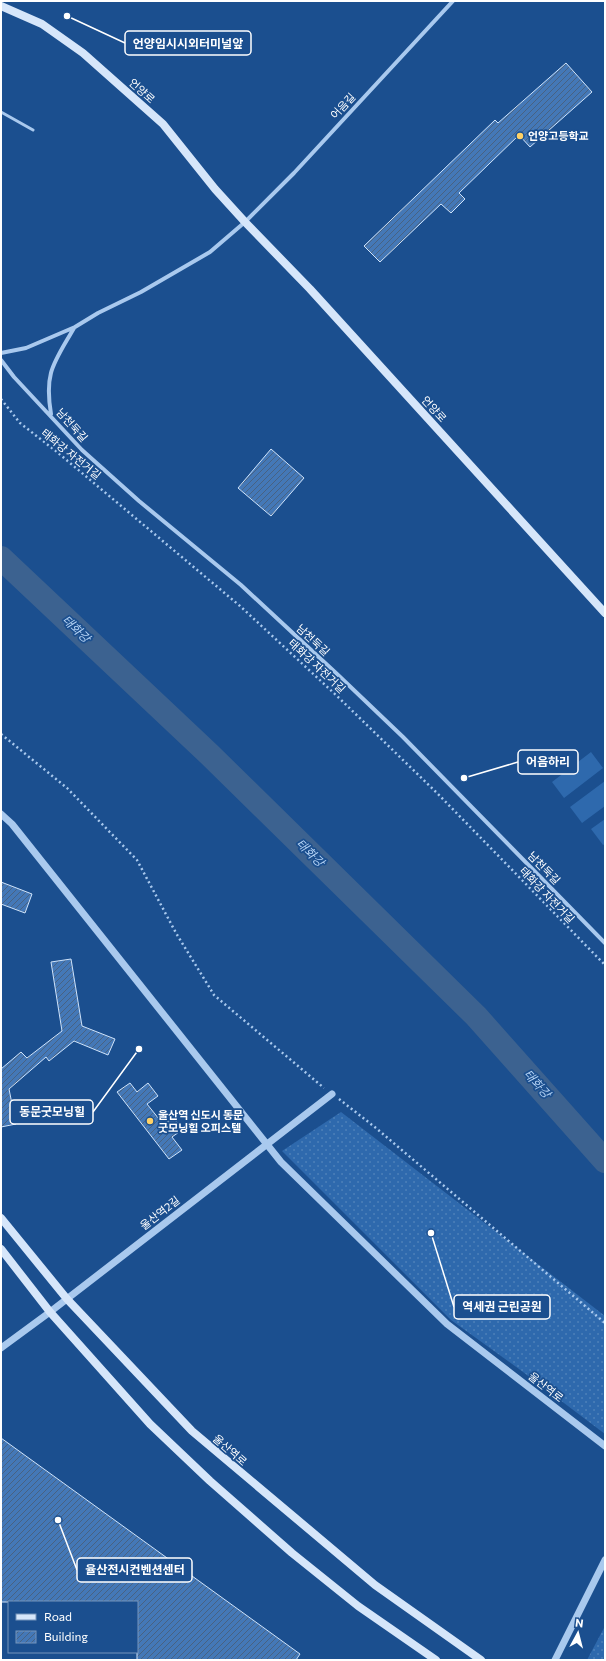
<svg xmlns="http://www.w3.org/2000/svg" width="606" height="1661" font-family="Commissioner,'Noto Sans KR',sans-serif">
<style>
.grass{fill:url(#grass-dots)}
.garden{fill:#2e69ad}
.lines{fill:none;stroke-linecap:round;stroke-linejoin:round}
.river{stroke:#3c6290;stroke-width:24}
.building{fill:url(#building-hatch);stroke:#cfe3fa}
.path{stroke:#a9c9ee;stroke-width:2.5;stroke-dasharray:2 3;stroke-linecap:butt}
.service{stroke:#a9c9ee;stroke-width:3}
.minor{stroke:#a9c9ee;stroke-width:4}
.tertiary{stroke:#a9c9ee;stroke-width:7}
.secondary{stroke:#d6e6fa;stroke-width:8}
.poi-dot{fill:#ffd166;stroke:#1b4f8f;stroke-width:1.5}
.labels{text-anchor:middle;stroke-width:3.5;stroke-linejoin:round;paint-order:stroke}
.street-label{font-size:11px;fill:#fff;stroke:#1b4f8f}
.poi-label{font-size:11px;font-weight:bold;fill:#fff;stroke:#1b4f8f;text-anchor:start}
.water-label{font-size:12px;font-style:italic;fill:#b5d3f5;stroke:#1b4f8f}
.leader{fill:none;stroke:#fff;stroke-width:1.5}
.callout-dot{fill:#fff;stroke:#1b4f8f;stroke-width:1.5}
.callout{fill:#1b4f8f;stroke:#fff;stroke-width:1.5}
.callout-label{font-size:12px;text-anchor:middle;font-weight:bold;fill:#fff}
</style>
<defs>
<pattern id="grass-dots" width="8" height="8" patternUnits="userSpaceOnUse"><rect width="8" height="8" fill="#2e69ad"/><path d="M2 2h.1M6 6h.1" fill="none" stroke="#4d80b9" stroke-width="1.8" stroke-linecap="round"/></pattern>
<pattern id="building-hatch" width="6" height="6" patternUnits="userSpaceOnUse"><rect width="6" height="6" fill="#4478b7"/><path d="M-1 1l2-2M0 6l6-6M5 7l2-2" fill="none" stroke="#486282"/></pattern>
</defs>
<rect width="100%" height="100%" fill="#1b4f8f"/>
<path class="grass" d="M341,1112L605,1316V1434L519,1369L451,1320L282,1151Z
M605,1626V1660H587Z"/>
<path class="garden" d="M591,752L603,768L564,798L552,782Z
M605,781V806L582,823L570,807Z
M605,819V844L603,845L591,829Z"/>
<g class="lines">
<path class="river" d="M1,558L209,754L476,1016L605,1161"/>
</g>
<path class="building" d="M566,63L592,92L530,147L519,135L459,193L465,199L451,213L441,204L380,262L364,246L495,120L498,123Z
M271,449L304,478L271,516L238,488Z
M1,882L32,894L25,913L1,904Z
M71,959L82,1026L115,1039L108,1055L74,1041L49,1061L46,1057L9,1089L16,1124L1,1127V1069L21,1052L27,1058L62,1031L51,962Z
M130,1083L137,1092L148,1083L158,1096L147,1104L163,1124L174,1118L182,1130L172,1137L182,1150L169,1159L117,1092Z
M1,1438L300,1654L296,1660H137V1602H1Z"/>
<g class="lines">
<path class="path" d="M1,399L20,423L57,452L240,606L337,696L437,793L605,965
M1,734L67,788L137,860L176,933L214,995L324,1088
M339,1099L376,1128L605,1323"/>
<path class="service" d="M1,112L33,130"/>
<path class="minor" d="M1,353L26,348L75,327L98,313L141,292L210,252L245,222L294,173L453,1
M1,360L14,377L82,450L139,501L241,585L337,674L403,737L605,943
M51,414C44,372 54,363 74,328"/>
<path class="tertiary" d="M1,814L12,824L281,1162L447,1324L605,1446
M1,1348L50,1312L332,1094
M555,1660L605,1560"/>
<path class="secondary" d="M1,6L42,24L83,53L163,124L215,189L245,222L310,289L605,613
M1,1218L67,1299L192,1431L375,1585L481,1660
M1,1249L50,1312L150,1424L210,1481L292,1553L358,1606L436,1660"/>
</g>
<g class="poi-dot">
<circle cx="520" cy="136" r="4"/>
<circle cx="150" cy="1121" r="4"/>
</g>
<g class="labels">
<g class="street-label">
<text transform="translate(142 91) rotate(42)" y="4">언양로</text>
<text transform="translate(343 106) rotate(-47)" y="4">어음길</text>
<text transform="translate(434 409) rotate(48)" y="4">언양로</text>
<text transform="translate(72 425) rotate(48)" y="4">남천둑길</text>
<text transform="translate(71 454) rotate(39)" y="4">태화강 자전거길</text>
<text transform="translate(313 640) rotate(43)" y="4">남천둑길</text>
<text transform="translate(317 666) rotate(43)" y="4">태화강 자전거길</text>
<text transform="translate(544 868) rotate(46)" y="4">남천둑길</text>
<text transform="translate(547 895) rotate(46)" y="4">태화강 자전거길</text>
<text transform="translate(160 1213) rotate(-38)" y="4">울산역2길</text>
<text transform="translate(546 1387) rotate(38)" y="4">울산역로</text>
<text transform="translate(230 1450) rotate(41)" y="4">울산역로</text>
</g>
<g class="poi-label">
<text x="528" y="140">언양고등학교</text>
<text x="158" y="1119">울산역 신도시 동문<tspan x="158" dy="13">굿모닝힐 오피스텔</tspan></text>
</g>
<g class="water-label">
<text transform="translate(76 629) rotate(43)" y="4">태화강</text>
<text transform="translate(310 853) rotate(44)" y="4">태화강</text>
<text transform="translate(537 1084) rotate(48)" y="4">태화강</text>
</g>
</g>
<path class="leader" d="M67 16L125 43M464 778L518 762M139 1049L93 1112M431 1233L454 1307M58 1520L77 1570"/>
<g class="callout-dot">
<circle cx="67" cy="16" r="4"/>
<circle cx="464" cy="778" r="4"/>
<circle cx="139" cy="1049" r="4"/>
<circle cx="431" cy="1233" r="4"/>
<circle cx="58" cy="1520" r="4"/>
</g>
<g class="callout">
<rect x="125" y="31" width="126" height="24" rx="4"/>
<rect x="518" y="750" width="60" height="24" rx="4"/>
<rect x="10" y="1100" width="83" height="24" rx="4"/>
<rect x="454" y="1295" width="96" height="24" rx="4"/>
<rect x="77" y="1558" width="115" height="24" rx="4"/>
</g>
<g class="callout-label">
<text x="188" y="48">언양임시시외터미널앞</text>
<text x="548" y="766">어음하리</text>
<text x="52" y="1116">동문굿모닝힐</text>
<text x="502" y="1311">역세권 근린공원</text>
<text x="135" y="1574">율산전시컨벤션센터</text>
</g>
<rect width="606" height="1661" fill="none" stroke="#ffffff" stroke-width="4"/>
<rect x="8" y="1601" width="130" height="52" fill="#1b4f8f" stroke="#7695bc"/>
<rect x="16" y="1614" width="20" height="6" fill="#d6e6fa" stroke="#7695bc"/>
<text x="44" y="1621" font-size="12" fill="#ffffff">Road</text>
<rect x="16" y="1631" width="20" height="12" fill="url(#building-hatch)" stroke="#7695bc"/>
<text x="44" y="1641" font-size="12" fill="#ffffff">Building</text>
<g transform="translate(578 1633) rotate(7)" stroke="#1b4f8f" stroke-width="3" paint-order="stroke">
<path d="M0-3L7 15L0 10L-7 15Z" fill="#ffffff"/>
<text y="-6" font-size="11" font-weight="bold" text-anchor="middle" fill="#ffffff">N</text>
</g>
</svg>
